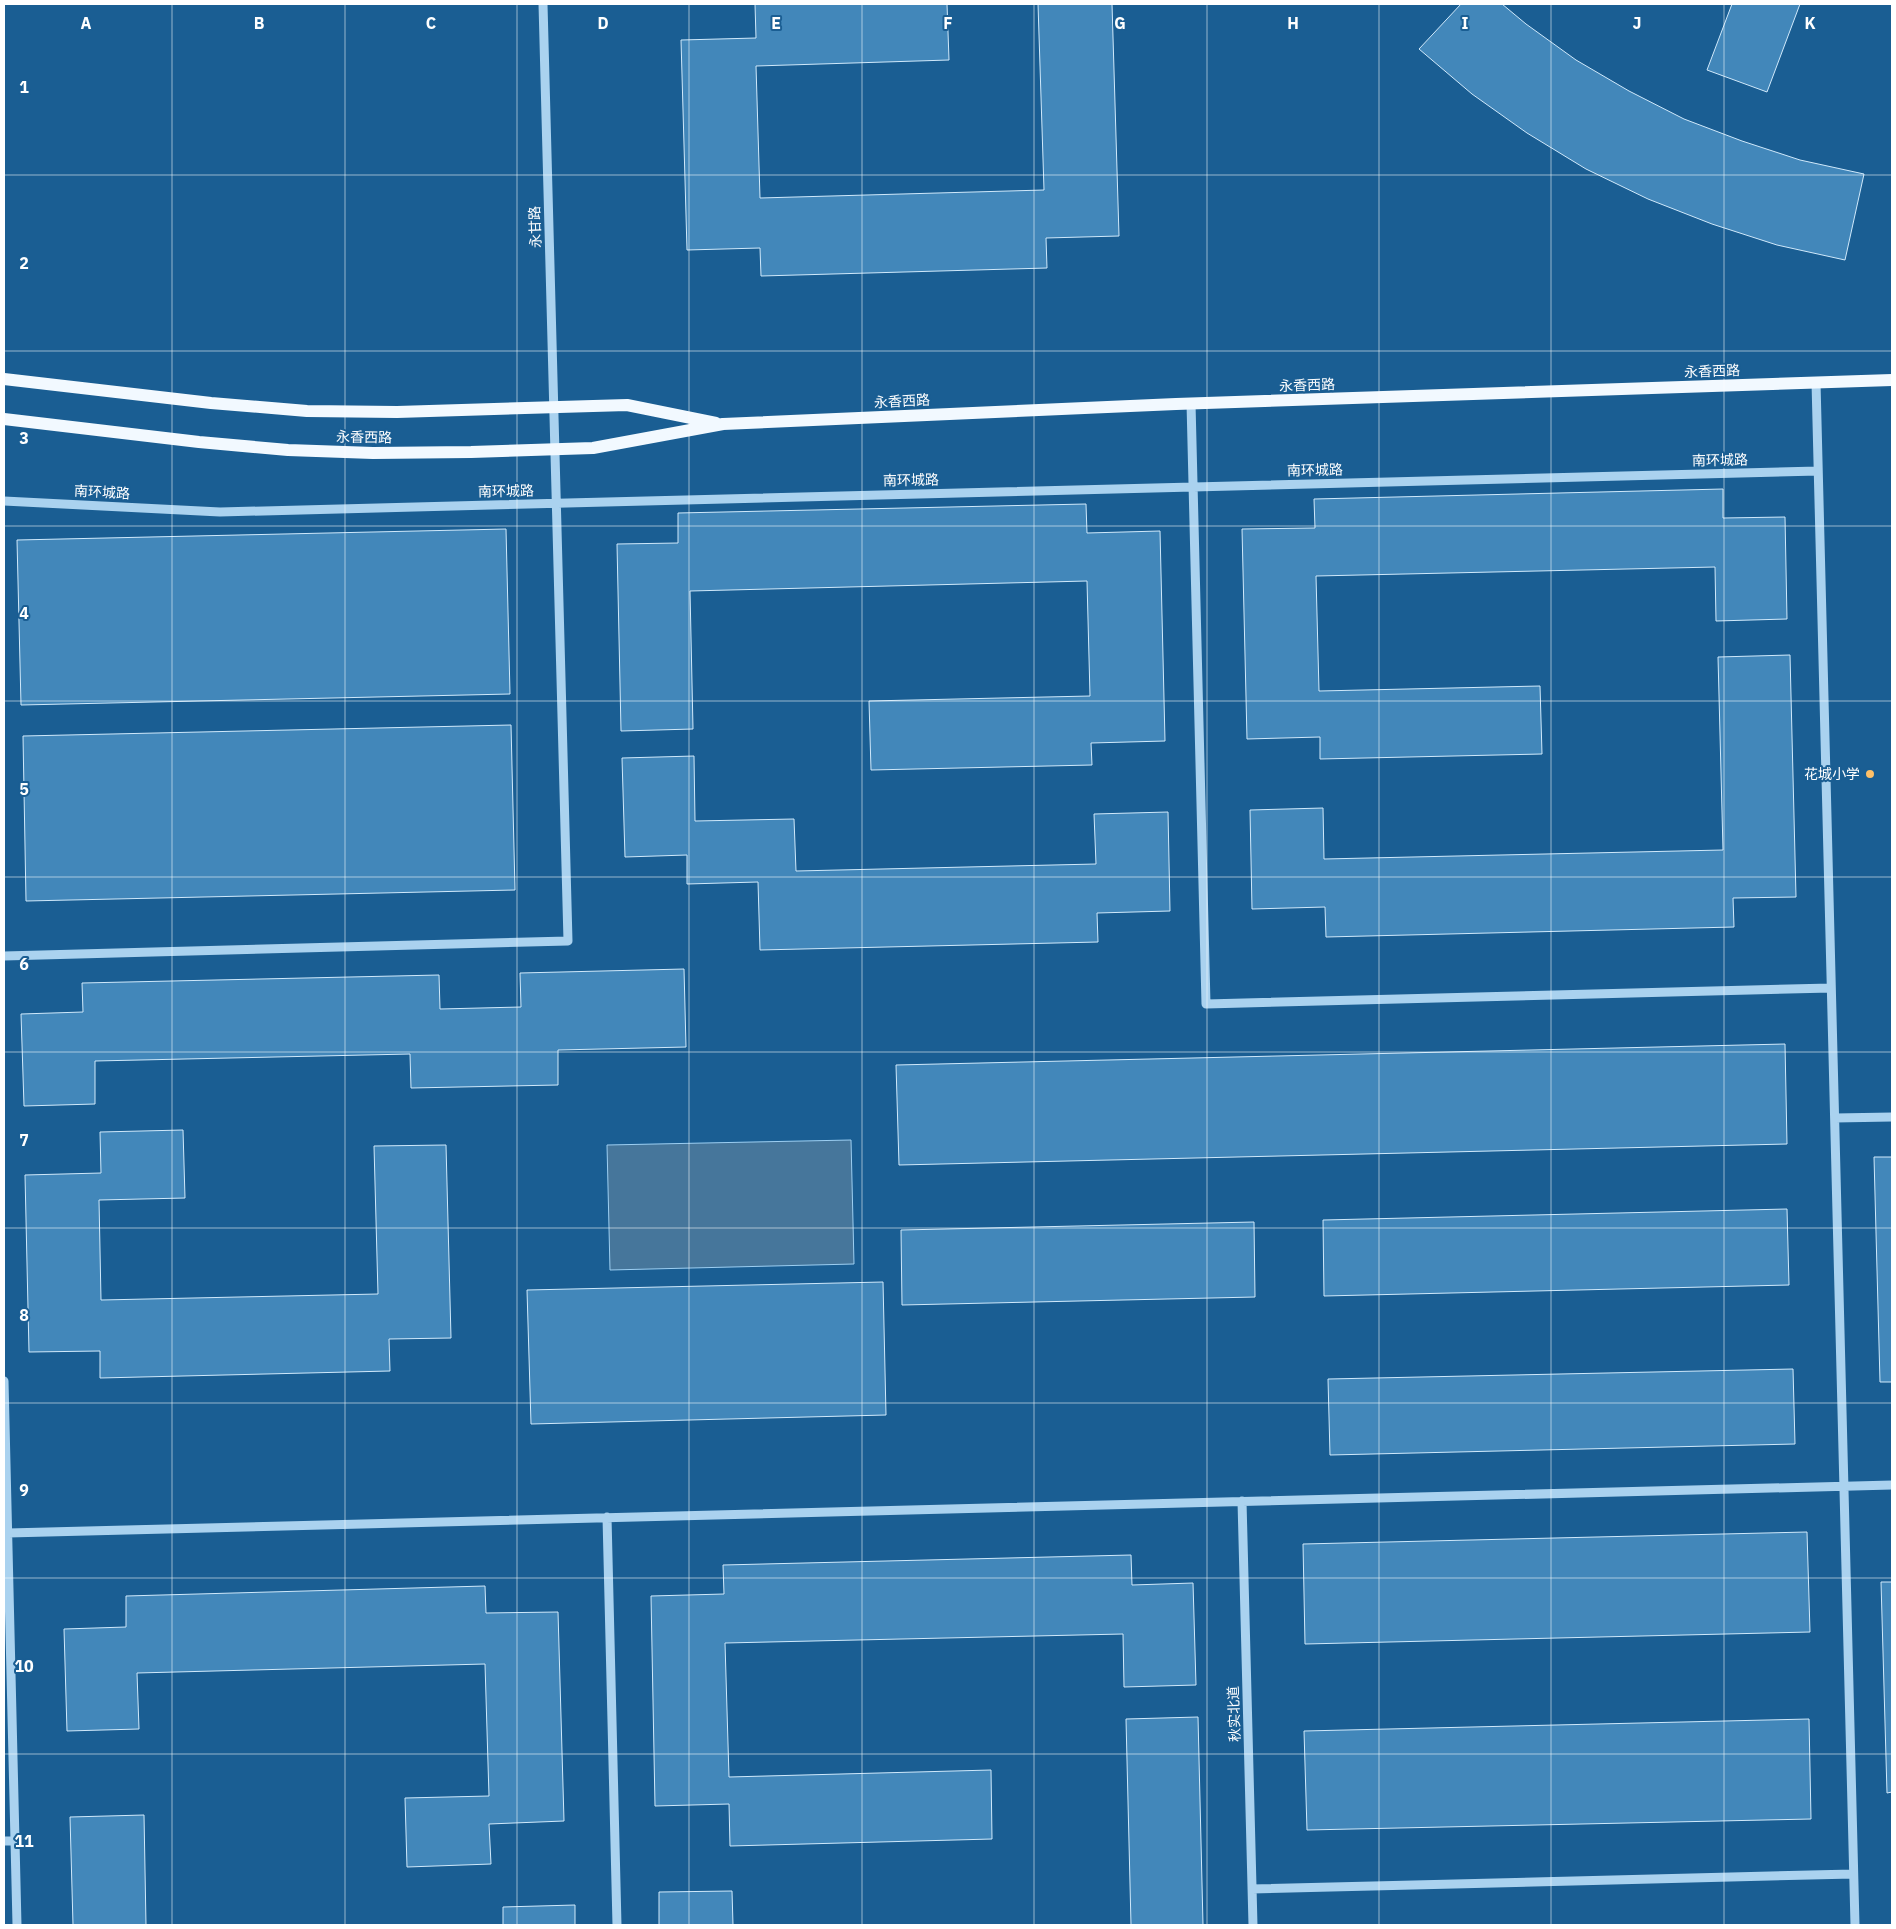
<svg xmlns="http://www.w3.org/2000/svg" width="1896" height="1929" font-family="'IBM Plex Sans','Noto Sans SC',sans-serif">
<style>
.water{fill:#46769b;stroke:#9dcff2}
.building{fill:#4287ba;stroke:#d0e9fb}
.lines{fill:none;stroke-linecap:round;stroke-linejoin:round}
.minor{stroke:#aad2ef;stroke-width:9}
.major{stroke:#f2f9ff;stroke-width:12}
.grid{fill:none;stroke:#fff;stroke-width:1;stroke-opacity:0.55}
.poi-dot{fill:#ffc068;stroke:#1a5e93;stroke-width:2}
.labels{text-anchor:middle;stroke-width:4;stroke-linejoin:round;paint-order:stroke}
.street-label{font-size:14px;fill:#fff;stroke:#1a5e93}
.poi-label{font-size:14px;fill:#fff;stroke:#1a5e93;text-anchor:end}
.grid-label{font-size:16px;text-anchor:middle;font-weight:bold;fill:#fff;stroke:#1a5e93;stroke-width:4;stroke-linejoin:round;paint-order:stroke}
</style>
<rect width="100%" height="100%" fill="#1a5e93"/>
<path class="water" d="M851,1140L854,1264L610,1270L607,1145Z"/>
<path class="building" d="M755,4H947L949,60L756,66L760,198L1044,190L1038,4H1112L1119,236L1046,238L1047,268L761,276L760,248L687,250L681,40L756,38Z
M1461,4H1502L1526,24L1576,60L1629,91L1684,119L1742,141L1800,160L1864,174L1845,260L1777,245L1712,224L1648,199L1586,169L1527,133L1472,94L1419,49Z
M1732,4H1800L1767,92L1707,70Z
M1723,489V518L1785,517L1787,619L1716,621L1715,567L1316,576L1319,691L1540,686L1542,754L1320,759V737L1247,739L1242,529L1315,528L1314,499Z
M1086,504L1087,533L1160,531L1165,741L1091,743L1092,765L871,770L869,701L1090,696L1087,581L690,591L693,729L621,731L617,544L678,543V513Z
M506,529L510,694L21,705L17,540Z
M1790,655L1796,897L1733,898L1734,927L1326,937L1325,907L1252,909L1250,810L1323,808L1324,859L1723,850L1718,657Z
M511,725L515,890L26,901L23,736Z
M694,756L695,821L794,819L796,871L1096,864L1094,814L1168,812L1170,911L1097,913L1098,942L760,950L758,882L687,884V855L625,857L622,758Z
M684,969L686,1047L558,1050V1085L411,1088L410,1054L95,1061V1104L24,1106L21,1014L83,1012L82,983L439,975L440,1009L521,1007L520,973Z
M1785,1044L1787,1144L899,1165L896,1065Z
M183,1130L185,1198L99,1200L101,1300L378,1294L374,1146L446,1145L451,1338L389,1339L390,1371L100,1378V1351L29,1352L25,1175L101,1173L100,1132Z
M1874,1157H1892V1382H1880Z
M1787,1209L1789,1285L1324,1296L1323,1220Z
M1254,1222L1255,1297L902,1305L901,1230Z
M883,1282L886,1415L531,1424L527,1290Z
M1793,1369L1795,1444L1330,1455L1328,1379Z
M1807,1532L1810,1632L1305,1644L1303,1544Z
M1131,1555L1132,1585L1193,1583L1196,1685L1124,1687L1123,1634L725,1643L729,1777L991,1770L992,1839L730,1846L729,1804L655,1806L651,1596L724,1594L723,1565Z
M1881,1582H1892V1792L1887,1793Z
M485,1586L486,1613L558,1612L564,1821L489,1824L491,1864L407,1867L405,1798L489,1796L485,1664L137,1673L139,1729L67,1731L64,1629L126,1627V1596Z
M1198,1717L1203,1925H1131L1126,1719Z
M1809,1719L1811,1819L1307,1830L1304,1731Z
M144,1815L146,1925H73L70,1817Z
M732,1891L733,1925H659V1892Z
M575,1905V1925H503V1907Z"/>
<g class="lines">
<path class="minor" d="M1816,382L1855,1925
M1191,403L1206,1004L1831,988
M4,501L220,512L1818,471
M4,956L568,941L543,4
M1835,1118L1892,1117
M4,1381L17,1925
M1242,1501L1253,1925
M607,1517L617,1925
M8,1533L1892,1485
M4,1841H15
M1252,1889L1853,1874"/>
<path class="major" d="M4,379L211,403L307,411L397,412L627,405L716,423
M4,419L199,442L288,450L373,453L471,452L593,448L723,424L1176,404L1892,380"/>
</g>
<path class="grid" d="M172,4V1925M345,4V1925M517,4V1925M689,4V1925M862,4V1925M1034,4V1925M1207,4V1925M1379,4V1925M1551,4V1925M1724,4V1925M4,175H1892M4,351H1892M4,526H1892M4,701H1892M4,877H1892M4,1052H1892M4,1228H1892M4,1403H1892M4,1578H1892M4,1754H1892"/>
<circle class="poi-dot" cx="1870" cy="774" r="5"/>
<g class="labels">
<g class="street-label">
<text transform="translate(535 227) rotate(-92)" y="5">永甘路</text>
<text transform="translate(1712 371) rotate(-2)" y="5">永香西路</text>
<text transform="translate(1307 385) rotate(-2)" y="5">永香西路</text>
<text transform="translate(902 401) rotate(-3)" y="5">永香西路</text>
<text transform="translate(364 437) rotate(1)" y="5">永香西路</text>
<text transform="translate(1720 460) rotate(-1)" y="5">南环城路</text>
<text transform="translate(1315 470) rotate(-1)" y="5">南环城路</text>
<text transform="translate(911 480) rotate(-1)" y="5">南环城路</text>
<text transform="translate(506 491) rotate(-1)" y="5">南环城路</text>
<text transform="translate(102 492) rotate(3)" y="5">南环城路</text>
<text transform="translate(1234 1714) rotate(-92)" y="5">秋实北道</text>
</g>
<g class="poi-label">
<text x="1860" y="779">花城小学</text>
</g>
</g>
<g class="grid-label">
<text x="86" y="29">A</text>
<text x="259" y="29">B</text>
<text x="431" y="29">C</text>
<text x="603" y="29">D</text>
<text x="776" y="29">E</text>
<text x="948" y="29">F</text>
<text x="1120" y="29">G</text>
<text x="1293" y="29">H</text>
<text x="1465" y="29">I</text>
<text x="1637" y="29">J</text>
<text x="1810" y="29">K</text>
<text x="24" y="93">1</text>
<text x="24" y="269">2</text>
<text x="24" y="444">3</text>
<text x="24" y="619">4</text>
<text x="24" y="795">5</text>
<text x="24" y="970">6</text>
<text x="24" y="1146">7</text>
<text x="24" y="1321">8</text>
<text x="24" y="1496">9</text>
<text x="24" y="1672">10</text>
<text x="24" y="1847">11</text>
</g>
<rect width="1896" height="1929" fill="none" stroke="#ffffff" stroke-width="10"/>
</svg>
